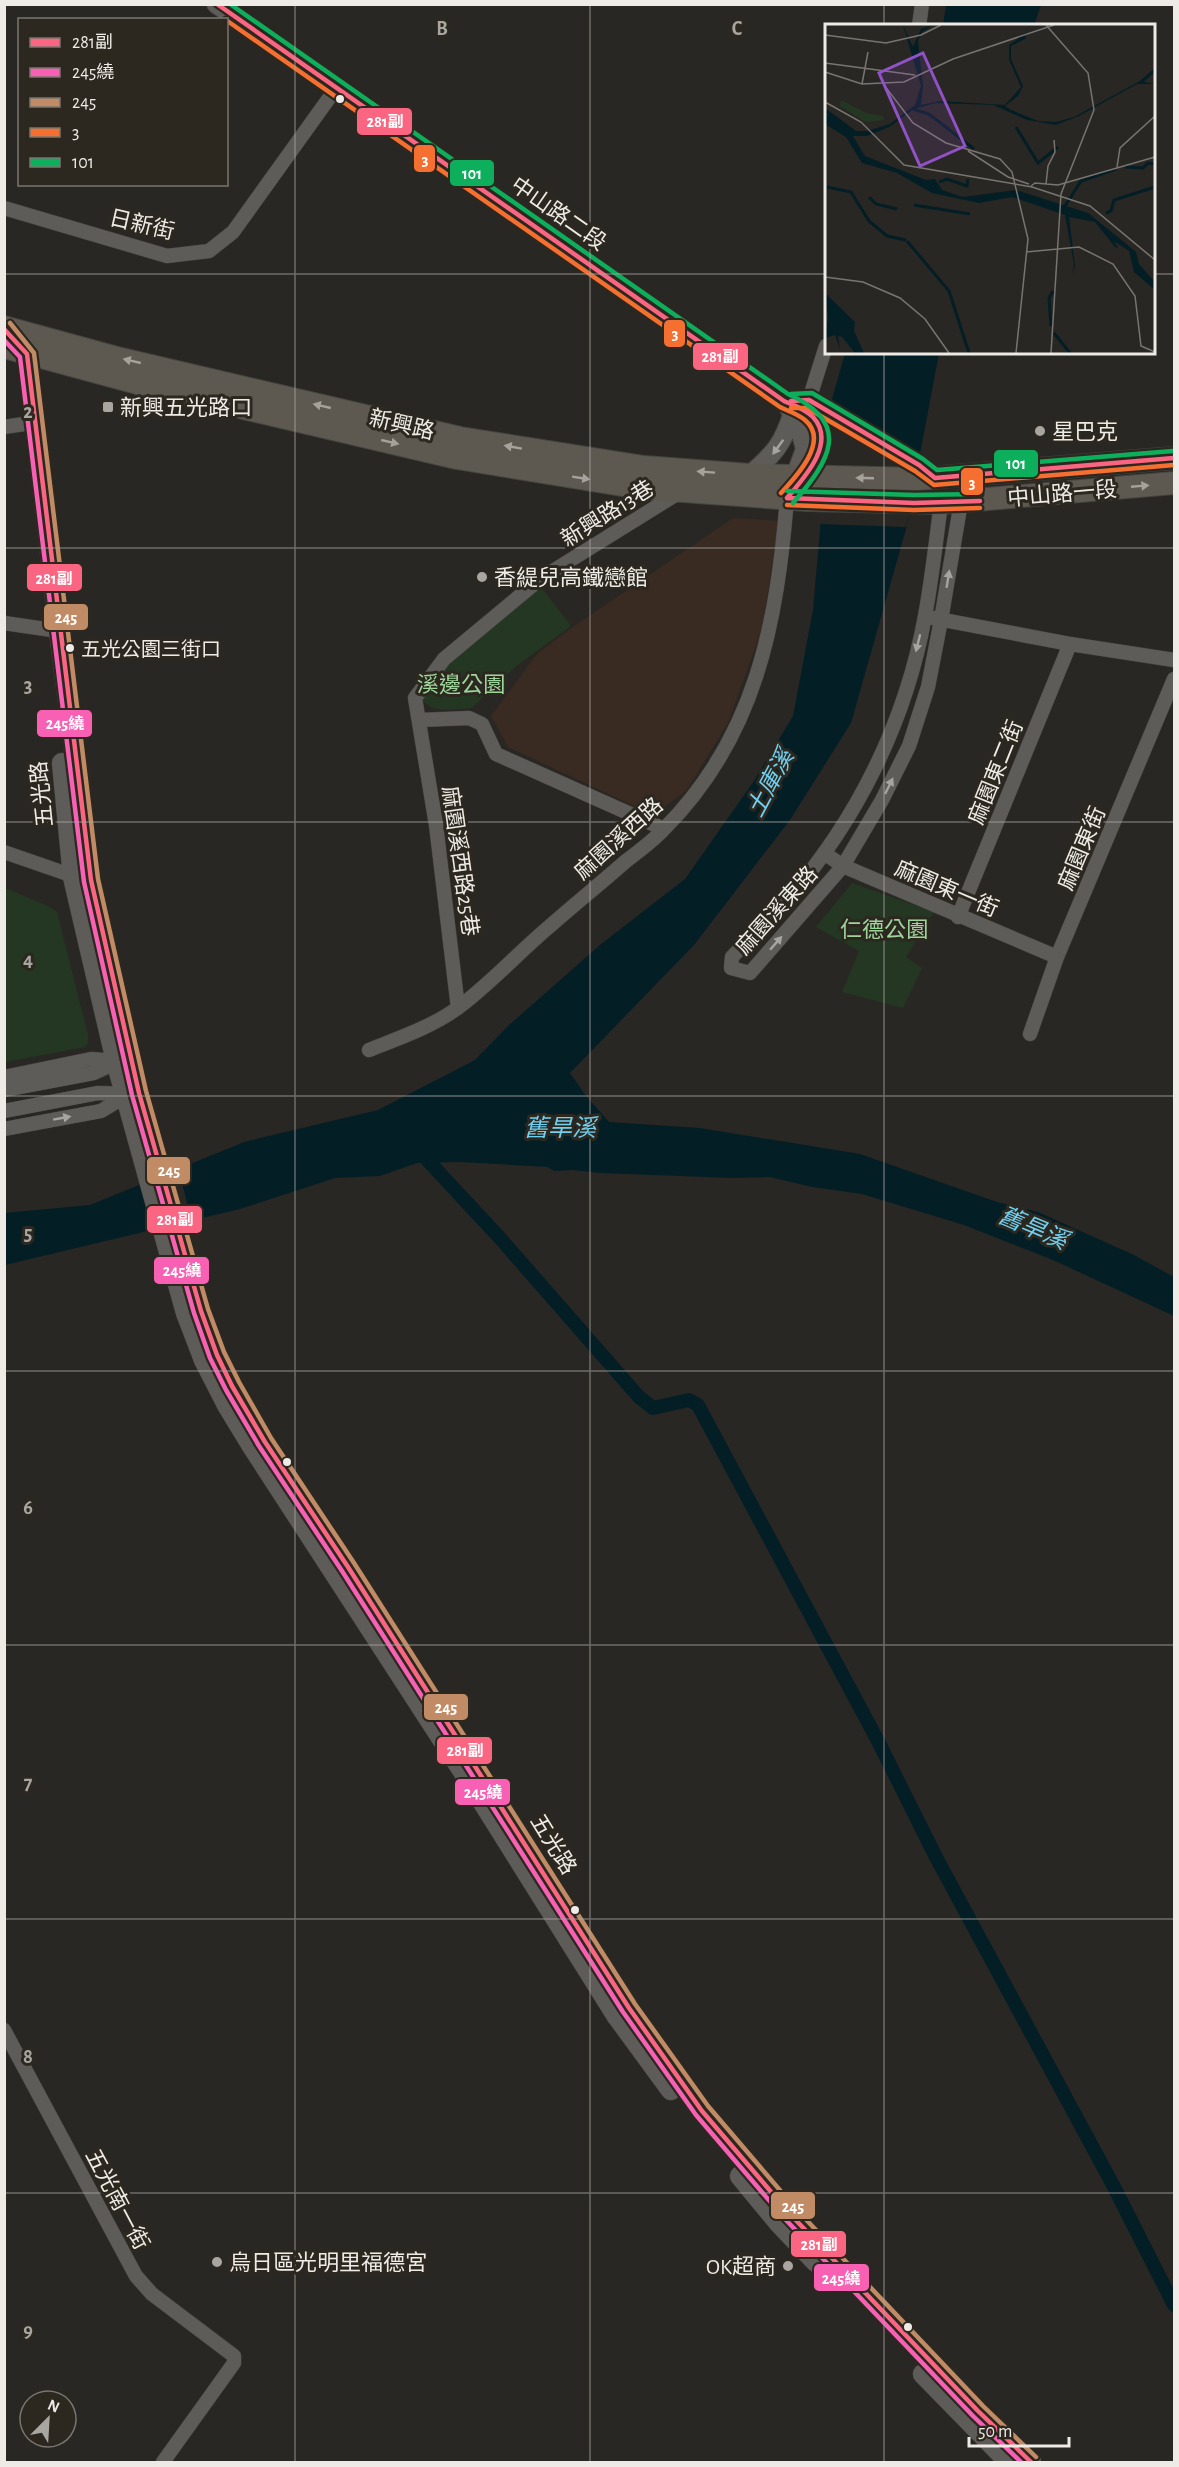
<svg xmlns="http://www.w3.org/2000/svg" width="1179" height="2467" font-family="'Alegreya Sans','Noto Sans TC',sans-serif">
<style>
.industrial{fill:#392b22}
.green{fill:#243722}
.water{fill:#041e26}
.pier{fill:#292723}
.lines{fill:none;stroke-linecap:round;stroke-linejoin:round}
.canal{stroke:#041e26;stroke-width:14}
.minor-casing{stroke:#454440;stroke-width:15}
.tertiary-casing{stroke:#454440;stroke-width:20}
.secondary-casing{stroke:#454440;stroke-width:21}
.primary-casing{stroke:#454440;stroke-width:24}
.minor{stroke:#5e5c59;stroke-width:14}
.tertiary{stroke:#5e5c59;stroke-width:18}
.secondary{stroke:#5e5c59;stroke-width:20}
.primary{stroke:#5d5950;stroke-width:22}
.bus-1-casing{stroke:#2c2820;stroke-width:9}
.bus-2-casing{stroke:#2c2820;stroke-width:9}
.bus-3-casing{stroke:#2c2820;stroke-width:9}
.bus-4-casing{stroke:#2c2820;stroke-width:9}
.bus-5-casing{stroke:#2c2820;stroke-width:9}
.bus-1{stroke:#fa6682;stroke-width:4.5}
.bus-2{stroke:#f860b3;stroke-width:4.5}
.bus-3{stroke:#c18c65;stroke-width:4.5}
.bus-4{stroke:#f46f30;stroke-width:4.5}
.bus-5{stroke:#0daf5c;stroke-width:4.5}
.oneway{fill:#a6a29b}
.oneway2{fill:#a6a4a0}
.grid{fill:none;stroke:#a9a6a2;stroke-width:1.5;stroke-opacity:0.55}
.bus-dot{fill:#eeebe6;stroke:#2c2820;stroke-width:2}
.poi-dot{fill:#a9a6a2;stroke:#2c2820;stroke-width:2}
.labels{text-anchor:middle;stroke-width:6;stroke-linejoin:round;paint-order:stroke}
.bus-label{font-size:20px;fill:#eeebe6;stroke:#2c2820;text-anchor:start}
.street-label{font-size:22px;fill:#eeebe6;stroke:#2c2820}
.poi-label{font-size:22px;fill:#eeebe6;stroke:#2c2820;text-anchor:start}
.park-label{font-size:22px;fill:#9dd59a;stroke:#2c2820}
.water-label{font-size:24px;font-style:italic;fill:#70d0f0;stroke:#2c2820}
.inset-river{fill:none;stroke:#041e26;stroke-width:3}
.inset-road{fill:none;stroke:#787571;stroke-width:1.5}
.view{fill:#9252c7;fill-opacity:0.15;stroke:#9252c7;stroke-width:3}
.inset-edge{fill:none;stroke:#eeebe6;stroke-width:3}
.grid-label{font-size:20px;text-anchor:middle;font-weight:bold;fill:#a9a6a2;stroke:#2c2820;stroke-width:6;stroke-linejoin:round;paint-order:stroke}
.line-badge{stroke:#2c2820;stroke-width:2}
.badge-label{font-size:16px;text-anchor:middle;font-weight:bold;fill:#fff}
</style>
<rect width="100%" height="100%" fill="#292723"/>
<path class="industrial" d="M733,518L779,521L762,629L728,723L686,791L653,815L508,747L491,716L537,654L570,629Z"/>
<path class="green" d="M541,587L571,626L515,667L472,708C453,709 433,715 421,698L441,668Z
M852,883L934,912L906,957L922,968L903,1008L842,992L859,951L816,927Z
M5,888L48,906L57,912L88,1035V1043L85,1047L5,1062Z"/>
<path class="water" d="M946,5V4L1041,5L1034,25H943Z
M845,353H939L906,529L851,723L790,820L694,945L570,1073L586,1096L609,1122L700,1128L860,1154L997,1202L1038,1212L1134,1255L1174,1277V1316L1053,1260L964,1225L862,1194L812,1187L770,1177L733,1178L600,1173L573,1170L554,1171L548,1167L460,1162L417,1163L380,1176L335,1178L240,1209L5,1265L4,1213L90,1205L244,1142L378,1110L475,1060L508,1026L600,945L685,879L754,781L793,716L813,610L831,403Z"/>
<path class="pier" d="M832,400L921,458L906,527L819,524L824,451Z
M178,1166L192,1224L153,1233L140,1181Z"/>
<g class="lines">
<path class="canal" d="M419,1151L499,1237L639,1397L653,1408L689,1400L698,1405L878,1741L937,1859L1113,2185L1174,2305"/>
<defs>
<path id="minor" d="M919,26L922,4
M4,208L167,256L209,251L233,232L337,87
M809,400L826,346
M4,427L24,424
M941,503C936,540 932,579 925,616C906,721 857,821 786,901C769,920 750,938 732,957L731,968L750,973L843,866L882,800L909,746L928,687L941,620L961,502
M933,618L1070,644L1174,660
M4,623L59,631
M420,720L469,718L482,724L496,754L664,829
M4,852L79,878
M824,853L843,866L1057,957
M958,917L1070,644
M458,1008L436,825L415,698L444,659L540,579L680,492
M1030,1034L1057,957L1174,679
M369,1050C399,1038 432,1027 459,1007C491,983 519,952 550,926C575,904 601,883 626,861C639,851 653,841 664,829C756,737 777,623 787,498
M4,1077L91,1059L116,1061
M4,1090L94,1073L122,1060
M4,1111L98,1093L131,1094
M4,1129L101,1111L126,1096
M4,2030L136,2276L152,2294L234,2356V2363L163,2462"/>
<path id="tertiary" d="M216,4L353,98L784,401C793,405 806,410 813,417C838,441 803,480 787,498
M803,400H809L919,465L935,478
M785,402L798,423L805,449L794,479
M750,475C775,453 783,444 793,412"/>
<path id="secondary" d="M18,344L27,354L59,631L91,880L139,1093L201,1311L217,1355L232,1386L265,1442L348,1567L629,2008L702,2111L790,2214L978,2411L1031,2462
M62,763L73,877L116,1061L186,1313L204,1360L227,1405L252,1446L479,1796L616,2015L671,2090
M740,2176L778,2222L816,2262
M923,2374L1009,2462"/>
<path id="primary" d="M4,327L121,359L460,438L644,467L750,475L917,479L1174,458
M4,347L137,383L457,458L641,488L808,500L941,503L1174,483"/>
</defs>
<use href="#minor" class="minor-casing"/>
<use href="#tertiary" class="tertiary-casing"/>
<use href="#secondary" class="secondary-casing"/>
<use href="#primary" class="primary-casing"/>
<use href="#minor" class="minor"/>
<use href="#tertiary" class="tertiary"/>
<use href="#secondary" class="secondary"/>
<use href="#primary" class="primary"/>
<defs>
<path id="bus-1" d="M217,4L784,401C793,405 805,409 813,417C837,443 804,478 787,498
M4,329L27,354L91,880L139,1093L201,1311L217,1355L232,1386L265,1442L348,1567L629,2008L702,2111L790,2214L978,2411L1031,2462
M791,401L809,400L919,465L935,478L1174,458
M787,498L914,503L980,501"/>
<path id="bus-2" d="M4,340L20,357L84,882L132,1095L194,1313L210,1358L226,1390L259,1446L342,1571L623,2012L696,2115L785,2219L973,2416L1021,2462"/>
<path id="bus-3" d="M10,323L34,353L98,879L146,1091L208,1309L224,1352L239,1382L271,1438L354,1563L635,2004L708,2106L796,2209L983,2406L1036,2457"/>
<path id="bus-4" d="M226,20L780,407C788,411 798,414 805,420C830,441 796,477 781,493
M791,408H807L915,471L934,485L1174,465
M787,505L914,510L980,508"/>
<path id="bus-5" d="M230,4L788,394C853,423 830,461 793,503
M791,394L812,393L923,459L937,470L1173,451
M787,491L914,495L980,494"/>
</defs>
<use href="#bus-1" class="bus-1-casing"/>
<use href="#bus-2" class="bus-2-casing"/>
<use href="#bus-3" class="bus-3-casing"/>
<use href="#bus-4" class="bus-4-casing"/>
<use href="#bus-5" class="bus-5-casing"/>
<use href="#bus-1" class="bus-1"/>
<use href="#bus-2" class="bus-2"/>
<use href="#bus-3" class="bus-3"/>
<use href="#bus-4" class="bus-4"/>
<use href="#bus-5" class="bus-5"/>
</g>
<defs><path id="oneway-solid" d="M-6-.8H1V-3.2L6.5 0L1 3.2V.8H-6Z" transform="scale(1.5)"/></defs>
<g class="oneway">
<use href="#oneway-solid" transform="translate(132 361) rotate(-167)"/>
<use href="#oneway-solid" transform="translate(322 406) rotate(-167)"/>
<use href="#oneway-solid" transform="translate(390 442) rotate(13)"/>
<use href="#oneway-solid" transform="translate(513 447) rotate(-170)"/>
<use href="#oneway-solid" transform="translate(706 472) rotate(-176)"/>
<use href="#oneway-solid" transform="translate(581 478) rotate(9)"/>
<use href="#oneway-solid" transform="translate(865 478) rotate(-178)"/>
<use href="#oneway-solid" transform="translate(1140 486) rotate(-5)"/>
</g>
<g class="oneway2">
<use href="#oneway-solid" transform="translate(778 447) rotate(126)"/>
<use href="#oneway-solid" transform="translate(948 579) rotate(-81)"/>
<use href="#oneway-solid" transform="translate(918 643) rotate(104)"/>
<use href="#oneway-solid" transform="translate(889 786) rotate(-64)"/>
<use href="#oneway-solid" transform="translate(776 943) rotate(-49)"/>
<use href="#oneway-solid" transform="translate(62 1118) rotate(-10)"/>
</g>
<path class="grid" d="M295,4V2462M590,4V2462M884,4V26M4,274H826M1154,274H1174M884,352V2462M4,548H1174M4,822H1174M4,1096H1174M4,1371H1174M4,1645H1174M4,1919H1174M4,2193H1174"/>
<g class="bus-dot">
<circle cx="340" cy="99" r="5"/>
<circle cx="70" cy="648" r="5"/>
<circle cx="287" cy="1462" r="5"/>
<circle cx="575" cy="1910" r="5"/>
<circle cx="908" cy="2327" r="5"/>
</g>
<g class="poi-dot">
<rect x="102" y="401" width="12" height="12" rx="3"/>
<circle cx="1040" cy="431" r="6"/>
<circle cx="482" cy="577" r="6"/>
<circle cx="217" cy="2262" r="6"/>
<circle cx="788" cy="2266" r="6"/>
</g>
<g class="labels">
<g class="bus-label">
<text x="81" y="656">五光公園三街口</text>
</g>
<g class="street-label">
<text transform="translate(559 213) rotate(35)" y="8">中山路二段</text>
<text transform="translate(142 224) rotate(13)" y="8">日新街</text>
<text transform="translate(402 424) rotate(13)" y="8">新興路</text>
<text transform="translate(1062 493) rotate(-5)" y="8">中山路一段</text>
<text transform="translate(607 513) rotate(-32)" y="8">新興路13巷</text>
<text transform="translate(995 772) rotate(-68)" y="8">麻園東二街</text>
<text transform="translate(41 794) rotate(-96)" y="8">五光路</text>
<text transform="translate(618 838) rotate(-42)" y="8">麻園溪西路</text>
<text transform="translate(1081 848) rotate(-67)" y="8">麻園東街</text>
<text transform="translate(461 861) rotate(82)" y="8">麻園溪西路25巷</text>
<text transform="translate(947 888) rotate(23)" y="8">麻園東一街</text>
<text transform="translate(776 910) rotate(-48)" y="8">麻園溪東路</text>
<text transform="translate(554 1844) rotate(58)" y="8">五光路</text>
<text transform="translate(118 2199) rotate(62)" y="8">五光南一街</text>
</g>
<g class="poi-label">
<text x="120" y="415">新興五光路口</text>
<text x="1052" y="439">星巴克</text>
<text x="494" y="585">香緹兒高鐵戀館</text>
<text x="229" y="2270">烏日區光明里福德宮</text>
<text x="776" y="2274" text-anchor="end">OK超商</text>
</g>
<g class="park-label">
<text x="461" y="692">溪邊公園</text>
<text x="884" y="937">仁德公園</text>
</g>
<g class="water-label">
<text transform="translate(770 783) rotate(-62)" y="8">土庫溪</text>
<text x="560" y="1136">舊旱溪</text>
<text transform="translate(1033 1228) rotate(23)" y="8">舊旱溪</text>
</g>
</g>
<g transform="translate(825 24)">
<rect width="330" height="330" fill="#292723"/>
<path d="M16,76L41,89L58,92L59,96L40,98L15,82Z" fill="#243722"/>
<path d="M78,1L88,23L96,5L108,1L97,8L93,17L98,62L96,81L115,77L180,81L196,63L184,36V21L201,9L203,1L200,15L186,22V35L198,62L193,72L180,82L186,86L213,97L231,98L249,93L315,57L330,60H312L254,92L231,101L202,96L168,81L111,79L89,85L64,103L42,112H28L40,132L101,156L110,155L117,166L138,173L191,166L263,189L311,228L314,240L330,258V266L309,248L304,227L289,217L293,224L290,223L270,198L244,193L250,242L247,250L236,258L247,250L249,240L240,191L187,173L154,179L107,169L72,149L37,139L21,113L0,100V84L31,107H42L65,100L90,81L96,62ZM0,269L30,298L29,307L39,329H30L17,313L13,312L15,325L10,311L0,314L3,293Z" fill="#041e26"/>
<path class="inset-river" d="M315,59L330,46M88,85L104,90L149,125M191,103L213,139L233,123M300,143L318,144L323,139L330,140M114,158L122,155L142,162L143,155M2,163L26,168L44,197L62,212L81,216M44,173L51,180L72,185M89,181L145,190M240,182L256,157L291,145M281,189L286,187L289,176L330,163M82,217L124,267L144,329M226,302L224,274L228,267M229,309L245,329"/>
<path class="inset-road" d="M221,1L263,49L269,86L236,170L226,329M0,11L61,19L96,11L116,1M0,39L90,51M0,48L37,60L79,58L128,35L229,1M37,60L43,28M59,61L88,99L121,119L175,135L187,148L203,215L191,329M0,78L36,98L79,141L207,163L265,182L330,236M143,127L183,153L204,160M292,143L295,124L330,92M221,160L223,142L230,128L229,116M206,162L210,159L233,161L330,133M201,228L254,223L288,240L310,272L316,322L330,328M0,253L38,258L75,274L100,295L124,329"/>
<path class="view" d="M98,29L140,122L95,142L54,49Z"/>
<rect width="330" height="330" class="inset-edge"/>
</g>
<g class="grid-label">
<text x="442" y="35">B</text>
<text x="737" y="35">C</text>
<text x="28" y="418">2</text>
<text x="28" y="692">3</text>
<text x="28" y="966">4</text>
<text x="28" y="1240">5</text>
<text x="28" y="1514">6</text>
<text x="28" y="1789">7</text>
<text x="28" y="2063">8</text>
<text x="28" y="2337">9</text>
</g>
<g class="line-badge">
<rect x="356" y="107" width="57" height="29" rx="6" fill="#fa6682"/>
<rect x="413" y="144" width="23" height="29" rx="6" fill="#f46f30"/>
<rect x="449" y="159" width="46" height="28" rx="6" fill="#0daf5c"/>
<rect x="663" y="319" width="23" height="29" rx="6" fill="#f46f30"/>
<rect x="692" y="342" width="57" height="29" rx="6" fill="#fa6682"/>
<rect x="993" y="449" width="46" height="29" rx="6" fill="#0daf5c"/>
<rect x="960" y="467" width="24" height="29" rx="6" fill="#f46f30"/>
<rect x="26" y="563" width="57" height="29" rx="6" fill="#fa6682"/>
<rect x="43" y="603" width="46" height="28" rx="6" fill="#c18c65"/>
<rect x="36" y="709" width="57" height="29" rx="6" fill="#f860b3"/>
<rect x="146" y="1156" width="45" height="29" rx="6" fill="#c18c65"/>
<rect x="146" y="1205" width="57" height="29" rx="6" fill="#fa6682"/>
<rect x="153" y="1256" width="57" height="29" rx="6" fill="#f860b3"/>
<rect x="423" y="1693" width="46" height="28" rx="6" fill="#c18c65"/>
<rect x="436" y="1736" width="57" height="29" rx="6" fill="#fa6682"/>
<rect x="454" y="1778" width="57" height="28" rx="6" fill="#f860b3"/>
<rect x="770" y="2191" width="46" height="29" rx="6" fill="#c18c65"/>
<rect x="790" y="2230" width="57" height="28" rx="6" fill="#fa6682"/>
<rect x="813" y="2263" width="57" height="29" rx="6" fill="#f860b3"/>
</g>
<g class="badge-label">
<text x="385" y="127">281副</text>
<text x="425" y="165">3</text>
<text x="472" y="179">101</text>
<text x="675" y="339">3</text>
<text x="720" y="362">281副</text>
<text x="1016" y="469">101</text>
<text x="972" y="488">3</text>
<text x="54" y="584">281副</text>
<text x="66" y="623">245</text>
<text x="65" y="729">245繞</text>
<text x="169" y="1176">245</text>
<text x="175" y="1225">281副</text>
<text x="182" y="1276">245繞</text>
<text x="446" y="1713">245</text>
<text x="465" y="1756">281副</text>
<text x="483" y="1798">245繞</text>
<text x="793" y="2212">245</text>
<text x="819" y="2250">281副</text>
<text x="841" y="2284">245繞</text>
</g>
<rect width="1179" height="2467" fill="none" stroke="#eeebe6" stroke-width="12"/>
<rect x="18" y="18" width="210" height="168" fill="#2c2820" stroke="#7a766f" stroke-width="1.5"/>
<rect x="30" y="38" width="30" height="9" fill="#fa6682" stroke="#7a766f" stroke-width="1.5"/>
<text x="72" y="48" font-size="18" fill="#eeebe6">281副</text>
<rect x="30" y="68" width="30" height="9" fill="#f860b3" stroke="#7a766f" stroke-width="1.5"/>
<text x="72" y="78" font-size="18" fill="#eeebe6">245繞</text>
<rect x="30" y="98" width="30" height="9" fill="#c18c65" stroke="#7a766f" stroke-width="1.5"/>
<text x="72" y="108" font-size="18" fill="#eeebe6">245</text>
<rect x="30" y="128" width="30" height="9" fill="#f46f30" stroke="#7a766f" stroke-width="1.5"/>
<text x="72" y="138" font-size="18" fill="#eeebe6">3</text>
<rect x="30" y="158" width="30" height="9" fill="#0daf5c" stroke="#7a766f" stroke-width="1.5"/>
<text x="72" y="168" font-size="18" fill="#eeebe6">101</text>
<g transform="translate(48 2419) rotate(24)"><circle r="28" fill="#2c2820" stroke="#7a766f" stroke-width="1.5"/>
<path d="M0-4.5L10 22L0 15L-10 22Z" fill="#a9a6a2"/>
<text y="-9" font-size="16" font-weight="bold" text-anchor="middle" fill="#eeebe6">N</text>
</g>
<path d="M969 2437v9h100v-9" fill="none" stroke="#eeebe6" stroke-width="3"/>
<text x="978" y="2437" font-size="18" fill="#eeebe6" stroke="#2c2820" stroke-width="4.5" paint-order="stroke">50 m</text>
</svg>
